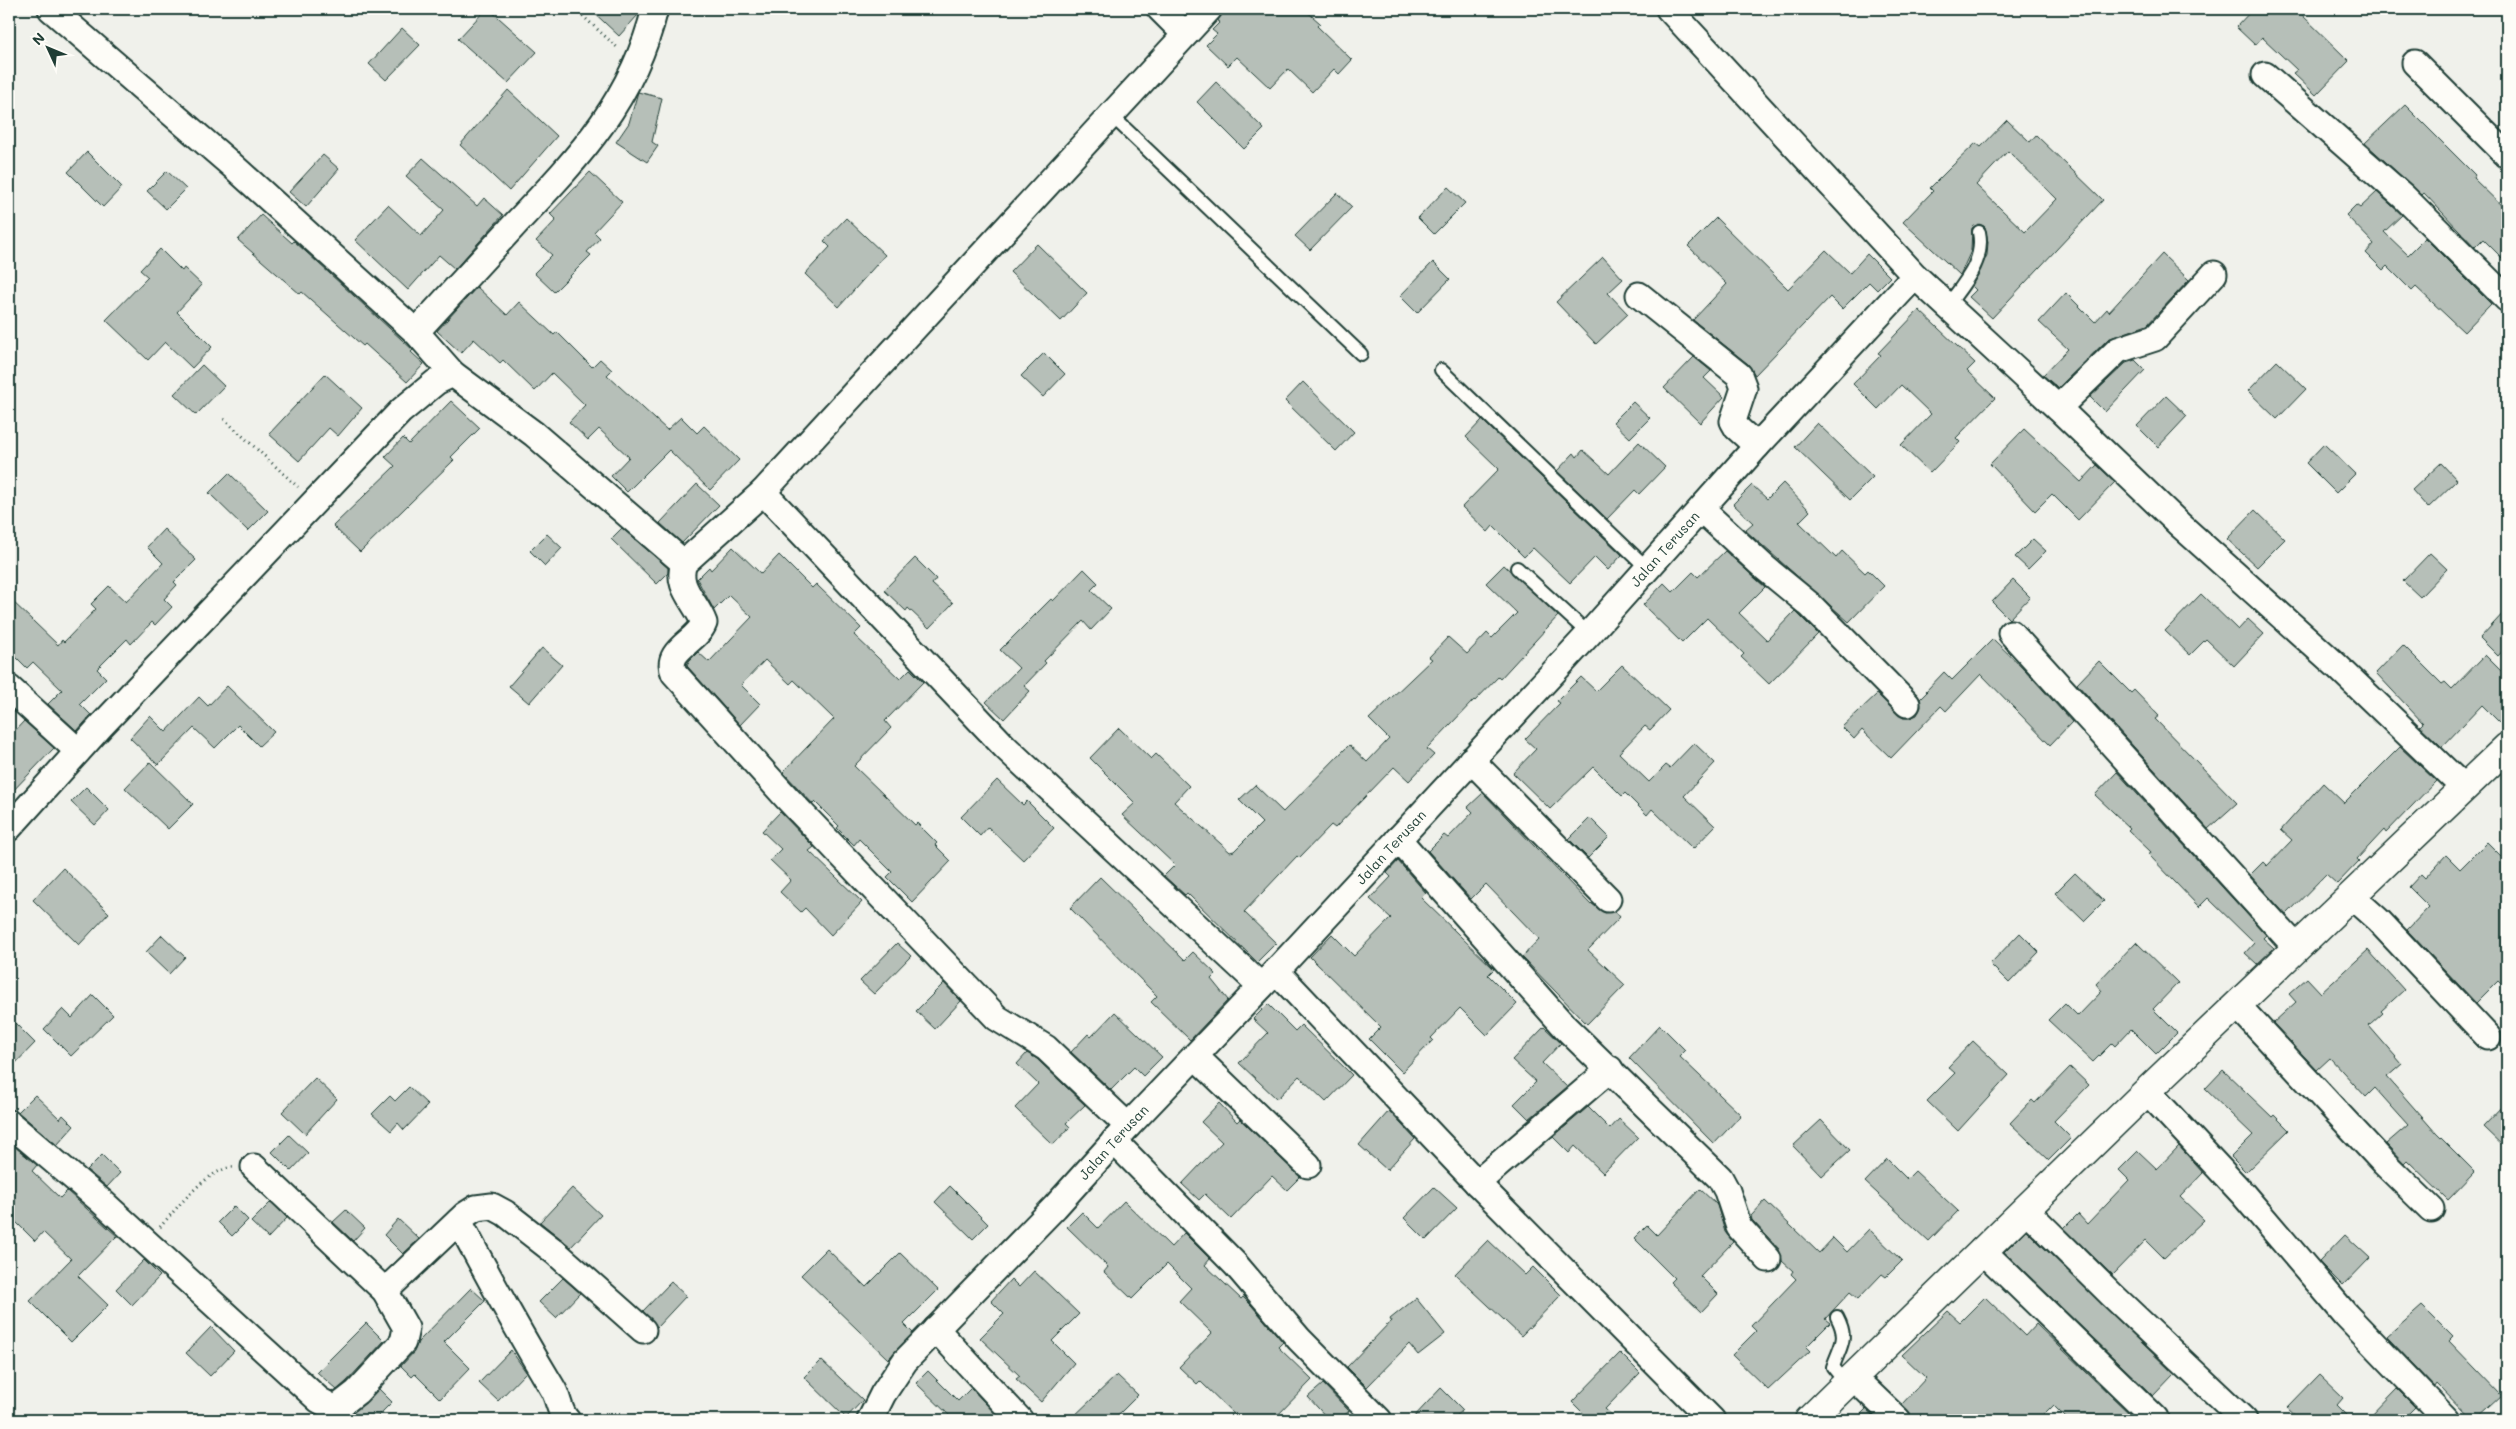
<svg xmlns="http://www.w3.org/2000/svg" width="2516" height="1429" font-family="Mali,sans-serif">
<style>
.building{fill:#b6bfb8;stroke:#1f3d34;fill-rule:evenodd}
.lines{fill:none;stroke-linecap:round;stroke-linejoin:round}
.lane-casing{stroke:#1f3d34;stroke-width:16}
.street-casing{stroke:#1f3d34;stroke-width:29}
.secondary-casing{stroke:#1f3d34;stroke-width:31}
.path{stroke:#1f3d34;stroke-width:3;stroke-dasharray:1 4;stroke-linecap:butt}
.lane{stroke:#fdfcf7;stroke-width:12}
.street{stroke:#fdfcf7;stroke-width:25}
.secondary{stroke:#fdfcf7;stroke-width:28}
.labels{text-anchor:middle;stroke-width:4;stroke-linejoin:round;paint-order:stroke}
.street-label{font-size:14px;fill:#1f3d34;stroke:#fdfcf7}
</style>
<rect width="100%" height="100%" fill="#f0f1eb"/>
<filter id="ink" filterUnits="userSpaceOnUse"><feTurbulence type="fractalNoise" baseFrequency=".02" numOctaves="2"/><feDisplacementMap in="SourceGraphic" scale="10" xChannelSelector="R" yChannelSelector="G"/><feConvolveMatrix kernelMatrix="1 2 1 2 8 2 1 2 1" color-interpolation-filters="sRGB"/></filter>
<g filter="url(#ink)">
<path class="building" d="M486,9H489L537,52L508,83L458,39Z
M590,9H640L638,15L619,36Z
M1223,9H1304L1320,23L1317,26L1352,60L1339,74L1334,69L1312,92L1288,69L1270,88L1237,57L1228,66L1206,45L1217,34L1212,30L1220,22L1218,21Z
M2253,9H2296L2349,61L2316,95L2293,73L2297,70L2262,37L2255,45L2236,27Z
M402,28L420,45L386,80L369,64Z
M1216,82L1264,129L1244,149L1197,102Z
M508,90L557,136L509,191L460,145Z
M638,92L662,98L652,142L658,146L647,162L616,142L629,123Z
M2405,105L2475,175L2473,178L2507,211V263L2483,239L2475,247L2424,193L2422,195L2365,143Z
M2007,120L2030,142L2036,135L2103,200L1992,318L1969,297L1976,290L1972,286L1987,255L1988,242L1985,227L1979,224L1972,228L1971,251L1960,275L1903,222L1933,191L1930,188L1951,167L1976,143L1981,147ZM2008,151L2057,199L2025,232L1976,185Z
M87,152L122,187L103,207L68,172Z
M323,155L339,169L306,207L289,192Z
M423,158L477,206L484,198L503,215L455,269L439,255L408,290L355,240L388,205L421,236L444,210L406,176Z
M167,171L186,189L166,209L147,191Z
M590,172L622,202L594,232L600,238L587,252L591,255L554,292L534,273L552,255L536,241L556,220L550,214Z
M1448,187L1465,203L1434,234L1418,218Z
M2377,192L2402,215L2384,232L2408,255L2425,238L2491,304L2464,332L2416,287L2412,291L2387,266L2383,270L2366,253L2374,244L2346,215L2356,205L2360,208Z
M1337,193L1352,207L1310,250L1295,236Z
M261,215L292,243L294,241L413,350L411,352L424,364L407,382L365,344L363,346L302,292L300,294L238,240Z
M846,218L885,255L839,307L805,274L830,247L824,241Z
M1716,218L1788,289L1826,250L1850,273L1867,254L1890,277L1877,290L1869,282L1842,309L1830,297L1755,375L1748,364L1693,320L1727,284L1688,246Z
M1037,244L1087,293L1061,321L1010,272Z
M160,249L182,271L184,268L202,285L177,312L212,347L192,368L165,342L148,360L106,320L148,277L140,270Z
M2162,254L2189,280L2147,325L2108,339L2058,388L2043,375L2068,349L2039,322L2066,293L2095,322L2107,309L2109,312Z
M1603,257L1623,279L1608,293L1628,314L1596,344L1556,302Z
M1433,262L1450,279L1417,313L1400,296Z
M477,287L507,315L519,302L554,335L557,332L592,367L600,359L612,370L607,375L667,430L681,417L697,433L704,426L739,460L710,490L669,450L627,492L611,476L629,457L599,429L588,440L569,422L585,405L552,373L535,391L503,360L500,363L474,339L461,353L437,331Z
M1919,310L1975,363L1967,371L1995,398L1956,438L1960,442L1930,473L1901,445L1931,414L1901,385L1878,409L1853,384L1881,355L1878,353Z
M1044,353L1065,374L1043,397L1021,376Z
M1694,357L1711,371L1704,378L1724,397L1700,423L1664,388Z
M2135,360L2145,370L2105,412L2090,397L2126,363Z
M2277,361L2306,389L2277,419L2248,391Z
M202,365L224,386L196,415L174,394Z
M325,374L362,408L338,436L329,428L299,461L269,434Z
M1303,382L1354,432L1336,451L1285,401Z
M2166,396L2187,416L2158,447L2137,426Z
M451,401L480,428L451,457L454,460L360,552L333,526L395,466L385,457L403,438L409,444Z
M1633,402L1650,418L1630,438L1613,422Z
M1482,420L1622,555L1608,570L1595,557L1570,583L1533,548L1524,557L1493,526L1488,532L1462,507L1499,469L1466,437Z
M1817,423L1873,477L1850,500L1795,447Z
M2024,429L2081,482L2097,465L2115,482L2078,520L2052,494L2035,511L1990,464Z
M1639,442L1665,467L1639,494L1635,490L1607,519L1557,471L1574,453L1577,457L1583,450L1609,474Z
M2324,444L2355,474L2336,493L2306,463Z
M2441,463L2457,480L2428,508L2412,490Z
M229,473L268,511L248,531L209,493Z
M1783,483L1810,511L1799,522L1836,558L1842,551L1865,573L1868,570L1884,586L1849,622L1745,530L1753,523L1733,504L1752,485L1767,499Z
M697,484L719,505L682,543L660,523Z
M2255,510L2285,539L2257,567L2227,539Z
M622,528L668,568V573L657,584L611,539Z
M164,529L196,560L174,582L177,585L164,599L172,607L155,625L152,622L131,644L127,639L97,669L106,678L80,704L91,715L77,731L48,704L62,690L33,662L27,668L9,650V598L58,645L62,640L64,642L96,609L91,604L109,586L126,602L163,563L147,547Z
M547,534L562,548L545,566L530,551Z
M2033,539L2046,551L2028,569L2015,557Z
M733,547L761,574L779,555L812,588L816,584L861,628L854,635L900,679L910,669L923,682L885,721L891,728L854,766L915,825L917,823L937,843L935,845L951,861L912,902L887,877L892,872L859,839L854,845L837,828L839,826L815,802L813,804L783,772L834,719L794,680L790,684L765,660L741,685L760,704L740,725L687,666L689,661L698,652L709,662L752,617L729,595L714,610L697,579L709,567L711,570Z
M1725,551L1765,587L1739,613L1767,640L1795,611L1818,634L1769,684L1741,657L1744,654L1707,618L1682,643L1643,605L1664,583L1673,592L1693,572L1698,577Z
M2430,553L2447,569L2420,597L2403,581Z
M915,558L936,579L932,584L953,603L929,628L908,608L906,611L884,590Z
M1504,565L1558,616L1500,679L1498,677L1475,701L1474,700L1427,749L1434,755L1409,781L1394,767L1335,828L1331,825L1299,858L1297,856L1244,912L1276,943L1257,962L1187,893L1185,895L1164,876L1175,865L1122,815L1135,803L1090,758L1119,728L1151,759L1156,754L1189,786L1174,802L1230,852L1234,851L1262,823L1239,800L1255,785L1283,812L1349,745L1367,762L1389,739L1369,719L1432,659L1429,657L1448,637L1467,654L1487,633L1492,638L1517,613L1486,583Z
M1084,569L1098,583L1091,590L1111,609L1091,630L1083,621L1044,661L1046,663L1024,686L1030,691L1004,719L986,702L1019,668L1000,650L1051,599L1053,601Z
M2013,580L2030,597L2009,619L1992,602Z
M2201,594L2238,630L2248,619L2264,634L2234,666L2206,639L2190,655L2165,631Z
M2507,609V646L2498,656L2480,638Z
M1993,639L2025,670L2072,722L2050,745L1981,674L1946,711L1941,706L1891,758L1862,730L1854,739L1842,727L1877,694L1903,718H1910L1917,715L1921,707L1920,699L1927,692L1926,691L1944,672L1952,680Z
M2403,645L2442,684L2445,682L2452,689L2485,655L2507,677V730L2482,705L2442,747L2420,726L2423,723L2376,673Z
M542,648L562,665L529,703L509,686Z
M2099,661L2131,693L2134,690L2159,716L2155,719L2237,803L2208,829L2077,684Z
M1622,665L1669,710L1650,730L1645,726L1619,753L1649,782L1666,765L1670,768L1694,743L1715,763L1684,796L1715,826L1693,849L1652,809L1647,815L1625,793L1622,796L1593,767L1550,809L1513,773L1536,749L1525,739L1560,703L1557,701L1581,677L1596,691Z
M227,686L274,732L259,746L238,725L215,748L194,728L158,765L130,738L150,716L166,732L199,697L208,706Z
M24,721L54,748L9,795V737Z
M2400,747L2436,781L2386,833L2384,830L2357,859L2359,861L2337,884L2326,874L2286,915L2250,875L2263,862L2267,866L2292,840L2281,830L2323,783L2344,803Z
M150,762L193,804L168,829L125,788Z
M2117,772L2266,935L2263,938L2274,948L2257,964L2245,953L2254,943L2208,898L2199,907L2149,855L2151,852L2128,830L2130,828L2095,795Z
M997,780L1023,805L1027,801L1054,828L1023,860L988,827L980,836L961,817Z
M86,787L109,810L95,825L71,802Z
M1483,793L1591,905L1592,904L1605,913L1615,911L1620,917L1588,950L1625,985L1587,1024L1522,957L1539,939L1486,884L1471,899L1428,851L1444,835L1448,838L1473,812L1468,807Z
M780,812L814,847L809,851L862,902L831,935L805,908L801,912L780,892L791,880L770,860L781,849L762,831Z
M1590,818L1609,837L1588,858L1569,839Z
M2487,842L2507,862V990L2498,981L2476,1003L2407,930L2429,907L2409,887L2421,874L2425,878L2446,855L2460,869Z
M1398,861L1426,893L1421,898L1494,969L1488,975L1517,1004L1487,1035L1460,1008L1431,1038L1433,1040L1402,1072L1369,1039L1381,1027L1310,957L1332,934L1354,956L1391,918L1370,899L1391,877L1387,873Z
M63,868L109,913L79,945L33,900Z
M2075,873L2104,901L2084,921L2055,893Z
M1100,877L1185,960L1193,952L1216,974L1211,979L1228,1000L1190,1040L1151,1002L1157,996L1070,908Z
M2020,933L2039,952L2009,983L1990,964Z
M162,935L185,957L169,974L146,952Z
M2136,942L2178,983L2153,1009L2177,1033L2156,1054L2131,1029L2115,1046L2112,1043L2093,1062L2048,1020L2065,1003L2078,1016L2102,991L2096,984Z
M897,943L911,956L874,994L860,981Z
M2368,950L2404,990L2381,1011L2383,1013L2369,1026L2402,1064L2387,1077L2436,1133L2475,1172L2448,1200L2407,1160L2404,1163L2386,1144L2408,1125L2375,1088L2366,1097L2330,1058L2317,1070L2273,1023L2296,1002L2289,994L2307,978L2321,993Z
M944,983L961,1001L935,1029L916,1011Z
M93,995L113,1015L71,1056L44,1029L63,1009L72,1018Z
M1268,1004L1295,1031L1301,1025L1352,1075L1326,1102L1299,1076L1277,1099L1239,1063L1268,1033L1253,1019Z
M1115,1012L1162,1057L1143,1076L1134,1067L1111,1090L1071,1052L1088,1034L1091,1037Z
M9,1017L35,1043L9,1070Z
M1660,1025L1685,1050L1679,1056L1741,1115L1714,1144L1629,1058Z
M1544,1027L1561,1043L1542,1063L1567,1087L1529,1119L1514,1104L1536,1082L1512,1060Z
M1973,1041L2009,1075L1958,1131L1927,1101L1955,1073L1948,1067Z
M1027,1053L1037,1059L1085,1105L1066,1123L1070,1127L1053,1145L1015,1108L1038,1084L1017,1064Z
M2070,1067L2089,1085L2054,1121L2071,1138L2049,1160L2010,1123L2032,1100L2035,1103Z
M2223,1070L2272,1117L2274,1115L2289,1130L2246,1172L2231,1157L2253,1135L2205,1089Z
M315,1078L337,1099L305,1134L282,1112Z
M409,1087L428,1105L404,1130L398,1123L391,1131L372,1114L390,1096L395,1101Z
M35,1095L60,1119L63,1115L74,1126L57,1145L18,1112Z
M2507,1102V1150L2483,1127Z
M1219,1103L1237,1122L1240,1119L1300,1177L1287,1190L1272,1176L1231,1219L1205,1194L1199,1200L1182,1184L1222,1142L1201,1122Z
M1588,1107L1610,1129L1619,1119L1638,1137L1603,1173L1575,1146L1569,1153L1553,1137Z
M1389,1111L1415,1139L1387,1170L1359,1145Z
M1821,1120L1850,1150L1822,1176L1793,1146Z
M289,1135L308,1153L291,1171L272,1152Z
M9,1142L37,1165L32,1171L60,1198L67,1191L117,1236L78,1276L108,1305L71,1342L30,1301L71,1259L43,1232L35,1241L9,1215Z
M2179,1146L2203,1173L2180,1197L2204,1220L2164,1258L2146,1240L2112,1275L2064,1228L2078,1214L2087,1224L2129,1180L2119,1170L2138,1151L2157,1169Z
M102,1155L120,1173L107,1187L87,1170Z
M1887,1159L1907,1179L1915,1171L1958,1211L1929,1241L1865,1182Z
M950,1186L988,1224L973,1239L935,1202Z
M1434,1187L1457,1208L1426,1240L1404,1218Z
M572,1188L601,1215L571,1247L540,1222Z
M1700,1189L1717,1205L1725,1232L1733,1242L1700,1276L1718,1294L1701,1312L1670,1282L1674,1278L1634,1238L1647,1225L1657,1235Z
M1124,1201L1171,1247L1184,1233L1210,1259L1205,1265L1241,1299L1243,1297L1252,1306L1283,1342L1278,1347L1312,1380L1273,1420H1240L1200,1381L1197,1384L1179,1367L1212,1333L1179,1301L1191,1288L1167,1264L1132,1299L1104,1272L1108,1267L1067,1227L1082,1212L1098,1228Z
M1765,1201L1819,1253L1833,1238L1847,1252L1869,1229L1902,1261L1886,1277L1882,1274L1858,1299L1850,1292L1825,1319L1830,1323L1806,1347L1810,1351L1768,1390L1732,1355L1756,1331L1751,1326L1796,1279L1791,1274L1793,1271L1782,1261L1779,1249L1752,1220L1751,1216Z
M271,1202L287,1218L268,1238L251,1222Z
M234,1206L248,1220L232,1236L218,1222Z
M346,1210L365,1228L353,1241L333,1222Z
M398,1219L419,1239L403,1254L384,1235Z
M2026,1230L2174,1374L2153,1396L2004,1252Z
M2345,1235L2370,1258L2343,1286L2319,1262Z
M1488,1240L1525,1275L1533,1267L1561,1295L1521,1336L1455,1274Z
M827,1249L866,1287L900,1253L938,1290L904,1324L913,1333L888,1359L801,1275Z
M144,1260L160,1276L132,1305L116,1289Z
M1034,1271L1079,1314L1052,1341L1074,1363L1041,1402L1016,1379L1020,1376L980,1338L1004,1314L991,1301L1011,1279L1019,1287Z
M563,1278L580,1293L556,1318L539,1302Z
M671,1282L686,1296L657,1327L643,1311Z
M471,1288L485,1301L444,1342L470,1368L440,1399L415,1374L412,1377L401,1366L414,1352L418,1342Z
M1985,1297L2025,1336L2036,1324L2133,1417L2130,1420H2068L2053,1405L2038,1420H1914L1902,1404L1926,1378L1902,1355L1948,1311L1960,1322Z
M1416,1298L1445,1334L1418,1355L1409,1344L1367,1387L1347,1367L1391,1321L1390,1319Z
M2422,1306L2453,1337L2449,1341L2502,1396L2476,1420H2472L2437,1384L2435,1387L2387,1337Z
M366,1323L384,1341L347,1381L337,1390L317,1372Z
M211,1327L234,1351L210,1376L186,1353Z
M511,1350L526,1372L498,1401L479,1383Z
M1620,1353L1640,1373L1605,1409L1617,1420H1590L1572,1402Z
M821,1360L863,1400L846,1418L804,1377Z
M928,1371L958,1401L971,1388L1001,1420H954L916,1383Z
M1117,1375L1138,1395L1121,1412L1111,1420H1070Z
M2319,1375L2343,1398L2337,1405L2352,1420H2300L2287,1408Z
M1323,1384L1349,1411L1339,1420H1329L1308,1397Z
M1441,1388L1463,1410L1452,1420H1411Z
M379,1389L392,1402L374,1420H351L348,1417Z
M2397,1389L2415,1407L2402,1420H2367Z
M1866,1409L1877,1420H1855Z"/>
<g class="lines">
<defs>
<path id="lane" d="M1111,115L1361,354
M1948,305C1964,283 1985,261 1979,232
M1441,370L1647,568
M1517,568L1589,634
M1837,1317C1849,1340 1840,1345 1833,1367L1846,1383"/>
<g id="street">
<path d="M51,9L234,167L416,332L453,374"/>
<path d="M1160,9L1185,34"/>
<path d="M1669,9L1915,276L2058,408L2179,524L2337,666L2463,787"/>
<path d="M2415,63L2507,155"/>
<path d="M2265,75L2404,197L2507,299"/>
<path d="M1639,295L1739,375L1744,388L1733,421L1737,428L1757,446"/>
<path d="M416,332C450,295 485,257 519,220C581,155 633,99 655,9"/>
<path d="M2058,408L2118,350L2155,338L2214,274"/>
<path d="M763,492L1006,748L1261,986"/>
<path d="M1701,509L1765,568L1810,605L1907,704"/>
<path d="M684,563C675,587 696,601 704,623C697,642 664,650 674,673L787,798L997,1018L1046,1048L1128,1126"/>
<path d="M2011,633L2296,947"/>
<path d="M9,688L78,751"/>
<path d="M1471,760L1608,899"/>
<path d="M9,828L101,726L401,411L436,382L453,374L534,434L684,563L763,492L1209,9"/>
<path d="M1398,839L1565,1027L1720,1178L1727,1191L1739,1227L1768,1259"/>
<path d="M2351,896L2378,920L2488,1037"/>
<path d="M1276,971L1477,1183L1712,1420"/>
<path d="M2237,1005L2384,1163L2431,1209"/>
<path d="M1195,1056L1308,1165"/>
<path d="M2147,1091L2242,1193L2346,1315L2447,1420"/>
<path d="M9,1123L100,1200L319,1400L332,1407L339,1406L357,1392L403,1342L406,1328L385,1291L254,1167"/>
<path d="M1114,1141L1236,1265L1299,1339L1379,1420"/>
<path d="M1477,1183L1610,1069"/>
<path d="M2025,1209L2112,1295L2244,1420"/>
<path d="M459,1221C489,1278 520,1334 553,1389C559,1399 559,1412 567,1420"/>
<path d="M1982,1250L2155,1418"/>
<path d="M385,1291L465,1215L476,1208L492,1206L505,1213L555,1252L643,1330"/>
<path d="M936,1329L1020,1420"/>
<path d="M1853,1377L1898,1420"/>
<path id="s1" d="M870,1420L883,1394L905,1361L1055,1207L1128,1126L1276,971L1589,634L1757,446L1915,276"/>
</g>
<path id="secondary" d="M1809,1420L2147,1091L2507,747"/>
</defs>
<use href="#lane" class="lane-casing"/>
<use href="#street" class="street-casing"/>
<use href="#secondary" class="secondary-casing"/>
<path class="path" d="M575,9L619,49
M224,419L298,487
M160,1227C177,1208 206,1170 233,1167"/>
<use href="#lane" class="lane"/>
<use href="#street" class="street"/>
<use href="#secondary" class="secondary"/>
</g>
</g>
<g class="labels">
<g class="street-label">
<text dy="5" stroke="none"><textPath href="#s1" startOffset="1181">Jalan Terusan</textPath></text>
<text dy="5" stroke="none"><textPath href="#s1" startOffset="776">Jalan Terusan</textPath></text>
<text dy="5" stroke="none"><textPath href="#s1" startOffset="371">Jalan Terusan</textPath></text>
</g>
</g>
<rect width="2516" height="1429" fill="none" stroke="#fdfcf7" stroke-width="30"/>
<rect x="15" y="15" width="2486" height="1399" fill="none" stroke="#1f3d34" stroke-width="2" filter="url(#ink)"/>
<g transform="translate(48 48) rotate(314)" stroke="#fdfcf7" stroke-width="4" paint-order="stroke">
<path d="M0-4L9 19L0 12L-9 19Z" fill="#1f3d34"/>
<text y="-8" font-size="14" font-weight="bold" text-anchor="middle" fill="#1f3d34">N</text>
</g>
</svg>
